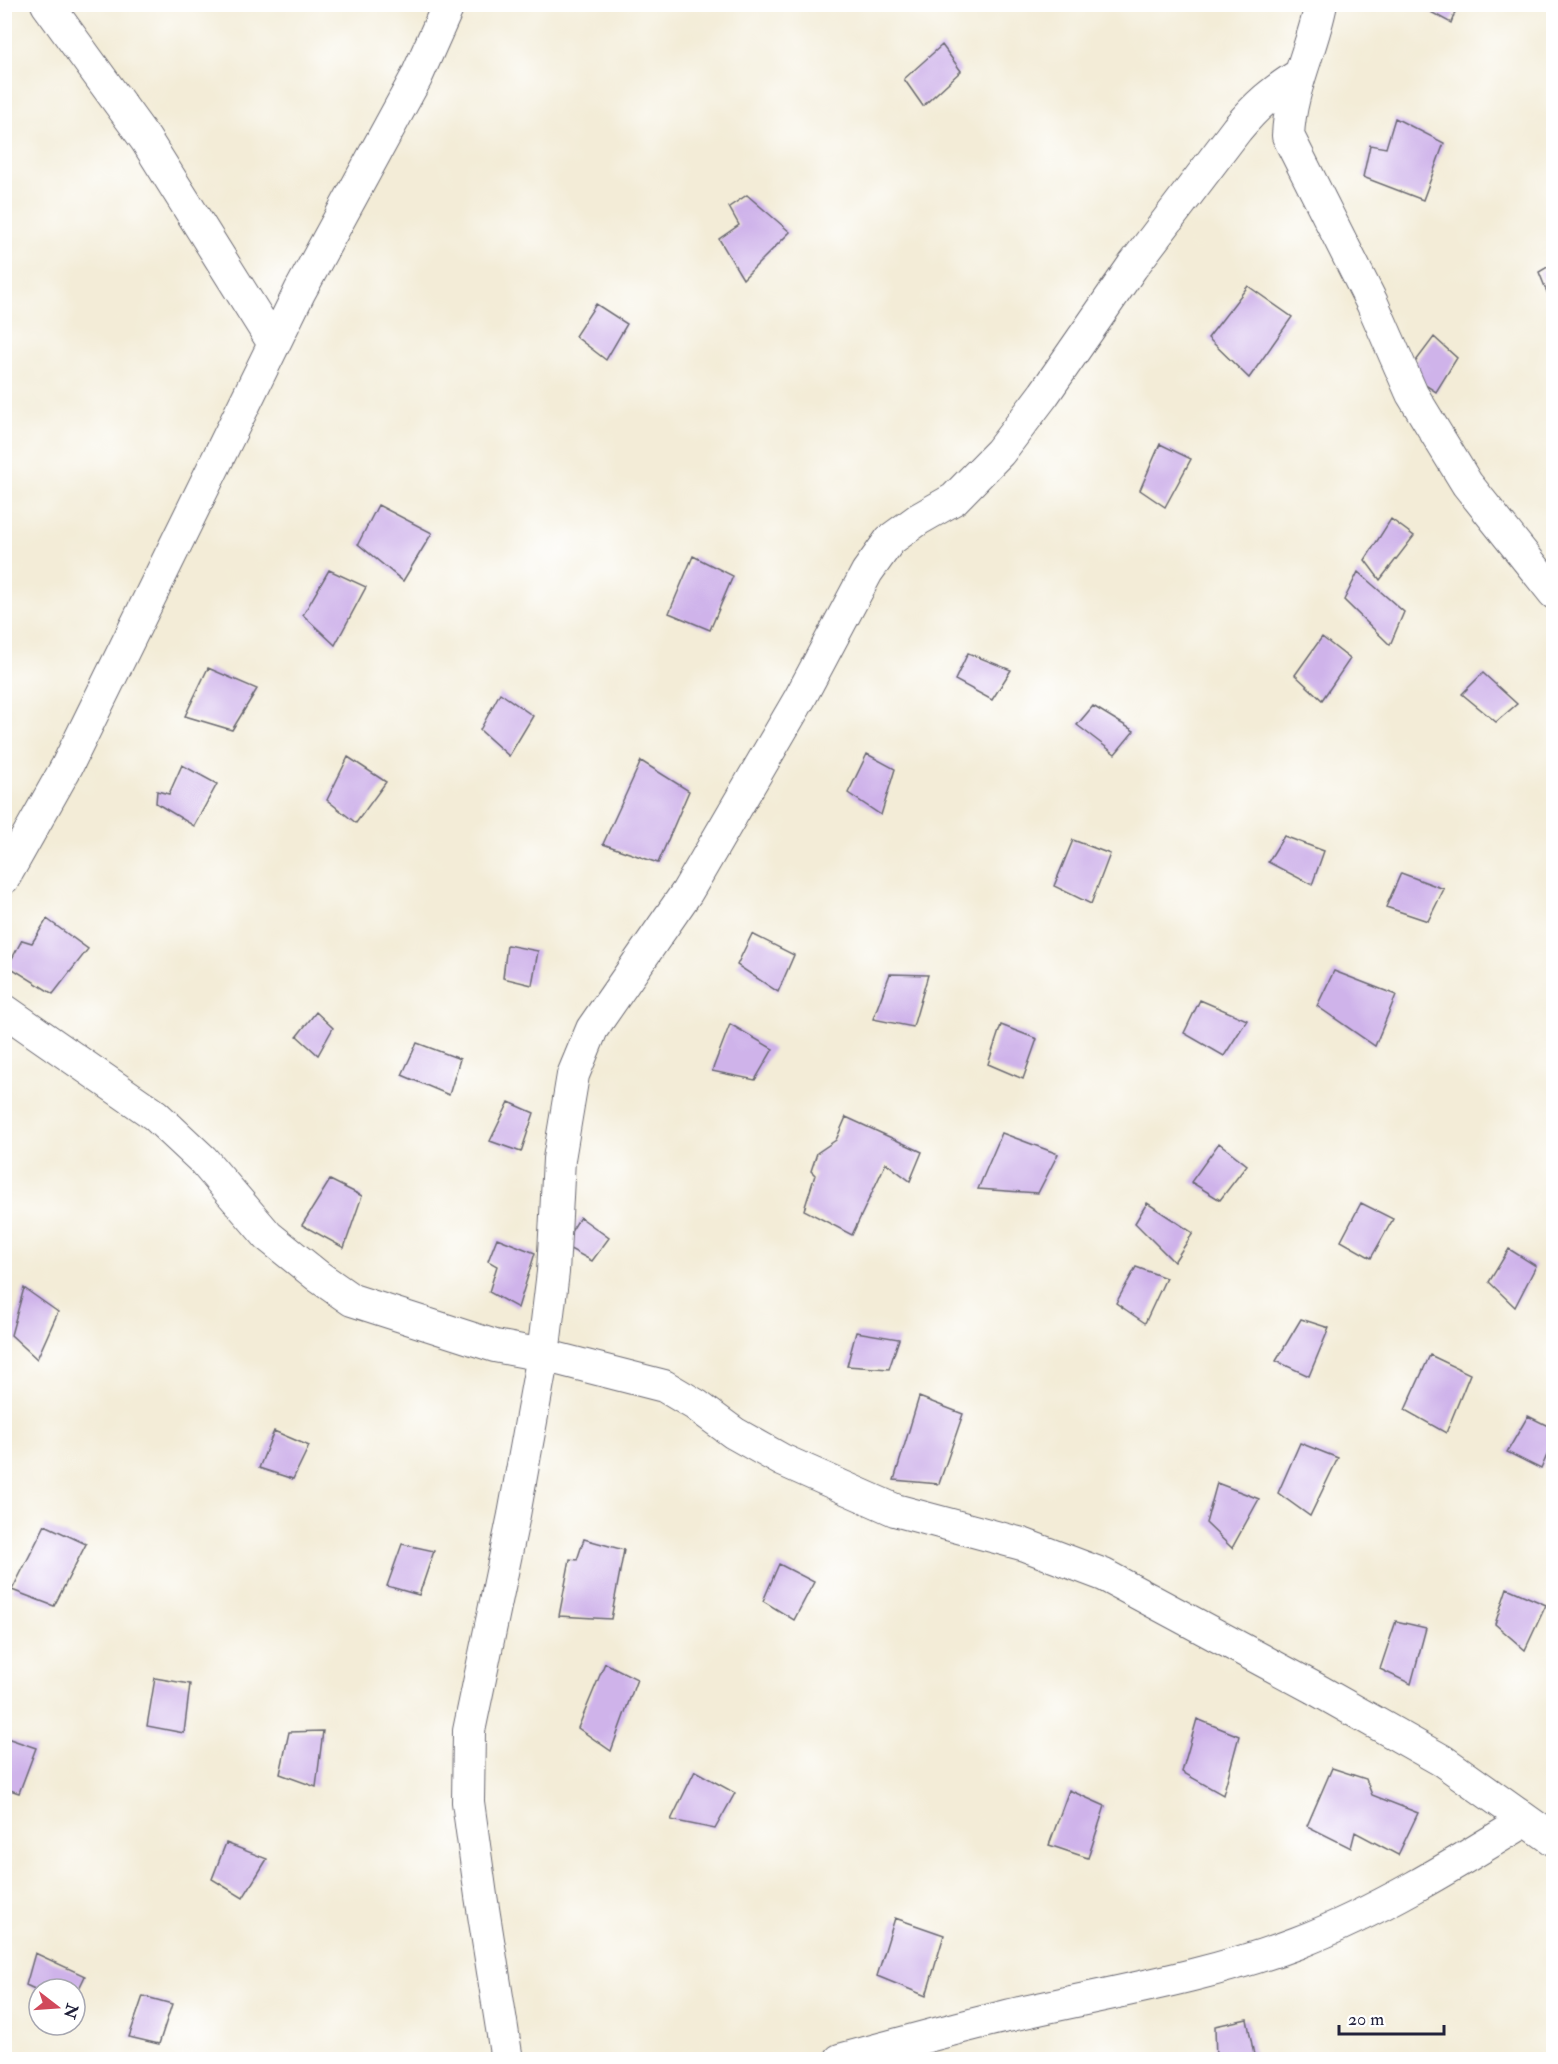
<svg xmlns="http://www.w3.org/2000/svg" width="1558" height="2064" font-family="'IM FELL Double Pica',serif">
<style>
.building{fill:#cfb3ea}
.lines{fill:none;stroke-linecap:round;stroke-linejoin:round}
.street-casing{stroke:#6b6972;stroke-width:34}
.street{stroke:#fff;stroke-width:32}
</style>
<rect width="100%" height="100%" fill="#fff"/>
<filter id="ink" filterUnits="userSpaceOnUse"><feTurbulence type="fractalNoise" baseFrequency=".0167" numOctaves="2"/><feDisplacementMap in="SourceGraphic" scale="12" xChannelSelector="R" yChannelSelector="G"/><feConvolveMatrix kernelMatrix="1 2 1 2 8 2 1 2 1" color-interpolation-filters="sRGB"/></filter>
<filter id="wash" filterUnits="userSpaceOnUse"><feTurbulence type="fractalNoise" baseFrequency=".008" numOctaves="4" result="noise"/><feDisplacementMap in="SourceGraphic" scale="24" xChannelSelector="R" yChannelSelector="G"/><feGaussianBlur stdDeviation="1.35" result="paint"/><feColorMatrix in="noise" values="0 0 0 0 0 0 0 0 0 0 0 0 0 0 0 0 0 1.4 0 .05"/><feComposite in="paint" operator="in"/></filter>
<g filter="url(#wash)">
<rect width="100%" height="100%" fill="#f3ecd7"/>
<g id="blocks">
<path class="building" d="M1416,4H1458L1451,23Z
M942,45L961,71L923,106L904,79Z
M1395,118L1444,143L1423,200L1363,177L1370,145L1386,148Z
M747,195L790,232L743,279L719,239L739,225L729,207Z
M1554,263V293L1549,297L1539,272Z
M1248,286L1292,317L1249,378L1208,338Z
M596,304L627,324L606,360L575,336Z
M1434,337L1457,358L1436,392L1407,373Z
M1160,444L1191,459L1165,507L1140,490Z
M378,505L432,533L403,581L358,544Z
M1391,519L1414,536L1380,580L1365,560Z
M693,556L733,576L710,630L669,613Z
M329,570L366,587L335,645L303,615Z
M1358,572L1404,612L1390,645L1344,600Z
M1322,637L1350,659L1322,700L1295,675Z
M968,653L1011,670L992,700L955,680Z
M208,668L257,689L232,730L185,716Z
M1483,673L1517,704L1496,722L1462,694Z
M500,693L533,716L509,756L480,730Z
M1093,706L1134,731L1115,754L1077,725Z
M867,754L895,769L881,815L848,793Z
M348,757L386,782L356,823L327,800Z
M641,761L689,791L658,863L603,844Z
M182,765L217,784L194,826L156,803L157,791L169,794Z
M1284,836L1324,851L1312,885L1268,862Z
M1073,840L1110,854L1091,904L1054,886Z
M1401,873L1444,889L1428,921L1386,907Z
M47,919L88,949L53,994L8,966L22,940L32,943Z
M752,934L794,955L778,992L737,965Z
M507,945L538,951L532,985L503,978Z
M1334,971L1396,995L1375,1046L1317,1006Z
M890,974L928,975L913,1027L873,1019Z
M1200,1000L1247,1020L1224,1056L1184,1033Z
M316,1012L333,1028L318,1055L297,1036Z
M730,1024L773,1049L755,1080L712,1071Z
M1001,1025L1037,1039L1023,1079L988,1064Z
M417,1043L460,1059L449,1095L402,1075Z
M509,1102L534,1113L521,1152L490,1141Z
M846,1117L922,1152L910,1181L886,1163L852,1235L804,1210L815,1175L811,1171L817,1153L836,1140Z
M1002,1133L1058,1154L1038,1193L978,1189Z
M1219,1143L1247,1165L1220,1200L1191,1182Z
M330,1180L362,1196L344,1248L302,1225Z
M1147,1203L1193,1233L1174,1262L1135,1223Z
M1361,1203L1393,1219L1371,1258L1341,1241Z
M580,1217L609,1238L592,1261L563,1245Z
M497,1238L535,1253L518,1308L489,1292L497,1266L488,1261Z
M1509,1249L1536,1266L1515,1307L1489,1282Z
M1136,1267L1166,1278L1145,1323L1116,1303Z
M24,1288L58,1312L37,1359L11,1335Z
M1301,1319L1329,1328L1309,1376L1276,1361Z
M856,1332L899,1339L889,1369L847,1366Z
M1430,1355L1470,1374L1446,1433L1405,1410Z
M919,1397L963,1414L939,1484L894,1480Z
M1528,1416L1554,1429V1439L1541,1469L1507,1452Z
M274,1431L309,1446L293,1479L259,1468Z
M1300,1443L1338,1458L1310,1516L1278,1493Z
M1217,1483L1259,1499L1232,1548L1206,1523Z
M45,1525L86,1544L54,1606L12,1590Z
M584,1539L624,1550L611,1619L559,1616L570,1559L577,1560Z
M402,1544L434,1551L419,1595L387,1586Z
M779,1564L814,1582L794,1620L763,1601Z
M1507,1588L1546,1605L1525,1650L1495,1624Z
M1396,1621L1426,1628L1411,1684L1380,1669Z
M605,1663L637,1679L611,1751L578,1728Z
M155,1678L190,1684L184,1733L147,1726Z
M1197,1719L1239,1736L1223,1795L1182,1772Z
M323,1731L316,1787L280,1774L289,1732Z
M4,1737L36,1748L19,1793L4,1788Z
M1332,1768L1366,1779L1372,1795L1418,1813L1398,1855L1355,1832L1351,1848L1307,1826Z
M695,1771L735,1793L715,1829L671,1820Z
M1069,1790L1105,1806L1088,1858L1049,1845Z
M226,1843L267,1859L243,1898L212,1879Z
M895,1918L944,1935L926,1996L877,1976Z
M35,1953L85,1976L75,1997V1989H39V1991L26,1985Z
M143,1996L172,2004L159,2044L129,2037Z
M1247,2019L1255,2060H1216L1215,2026Z"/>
</g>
</g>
<g filter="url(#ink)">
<use href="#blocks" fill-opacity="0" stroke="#6b6972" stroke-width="1.5"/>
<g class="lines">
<defs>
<path id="street" d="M47,4L146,140L274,344
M1321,4C1312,50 1290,89 1288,136L1372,303L1412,394L1467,484L1554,593
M4,878L67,766L300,291L416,78L449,4
M4,1010L155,1115L203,1160L268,1236L319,1277L352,1300L495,1346L543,1355L664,1386L696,1405L734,1433L782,1460L895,1510L1022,1544L1104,1575L1314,1688L1443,1761L1554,1840
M507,2060L481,1896L468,1802L469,1731L514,1515L543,1355L553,1272L559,1159L573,1075L592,1029L687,892L800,698L867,572L890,540L919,519L954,499L1000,452L1044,394L1132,267L1237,129C1257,105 1272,92 1299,75
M840,2060C894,2045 948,2030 1003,2017C1101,1994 1202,1979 1297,1943C1377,1912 1452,1866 1525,1821"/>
</defs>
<use href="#street" class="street-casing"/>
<use href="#street" class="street"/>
</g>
</g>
<rect width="1558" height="2064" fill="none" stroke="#fff" stroke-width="24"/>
<g transform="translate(57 2007) rotate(107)"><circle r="28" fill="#ffffff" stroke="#a7a7b1" stroke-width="1.5"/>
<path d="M0-4.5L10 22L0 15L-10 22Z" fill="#d1495b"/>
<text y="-9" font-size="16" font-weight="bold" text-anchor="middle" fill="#22223b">N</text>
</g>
<path d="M1339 2025v9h105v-9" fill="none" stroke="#22223b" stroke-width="3"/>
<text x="1348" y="2025" font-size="18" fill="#22223b" stroke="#ffffff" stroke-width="4.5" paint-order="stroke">20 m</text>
</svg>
